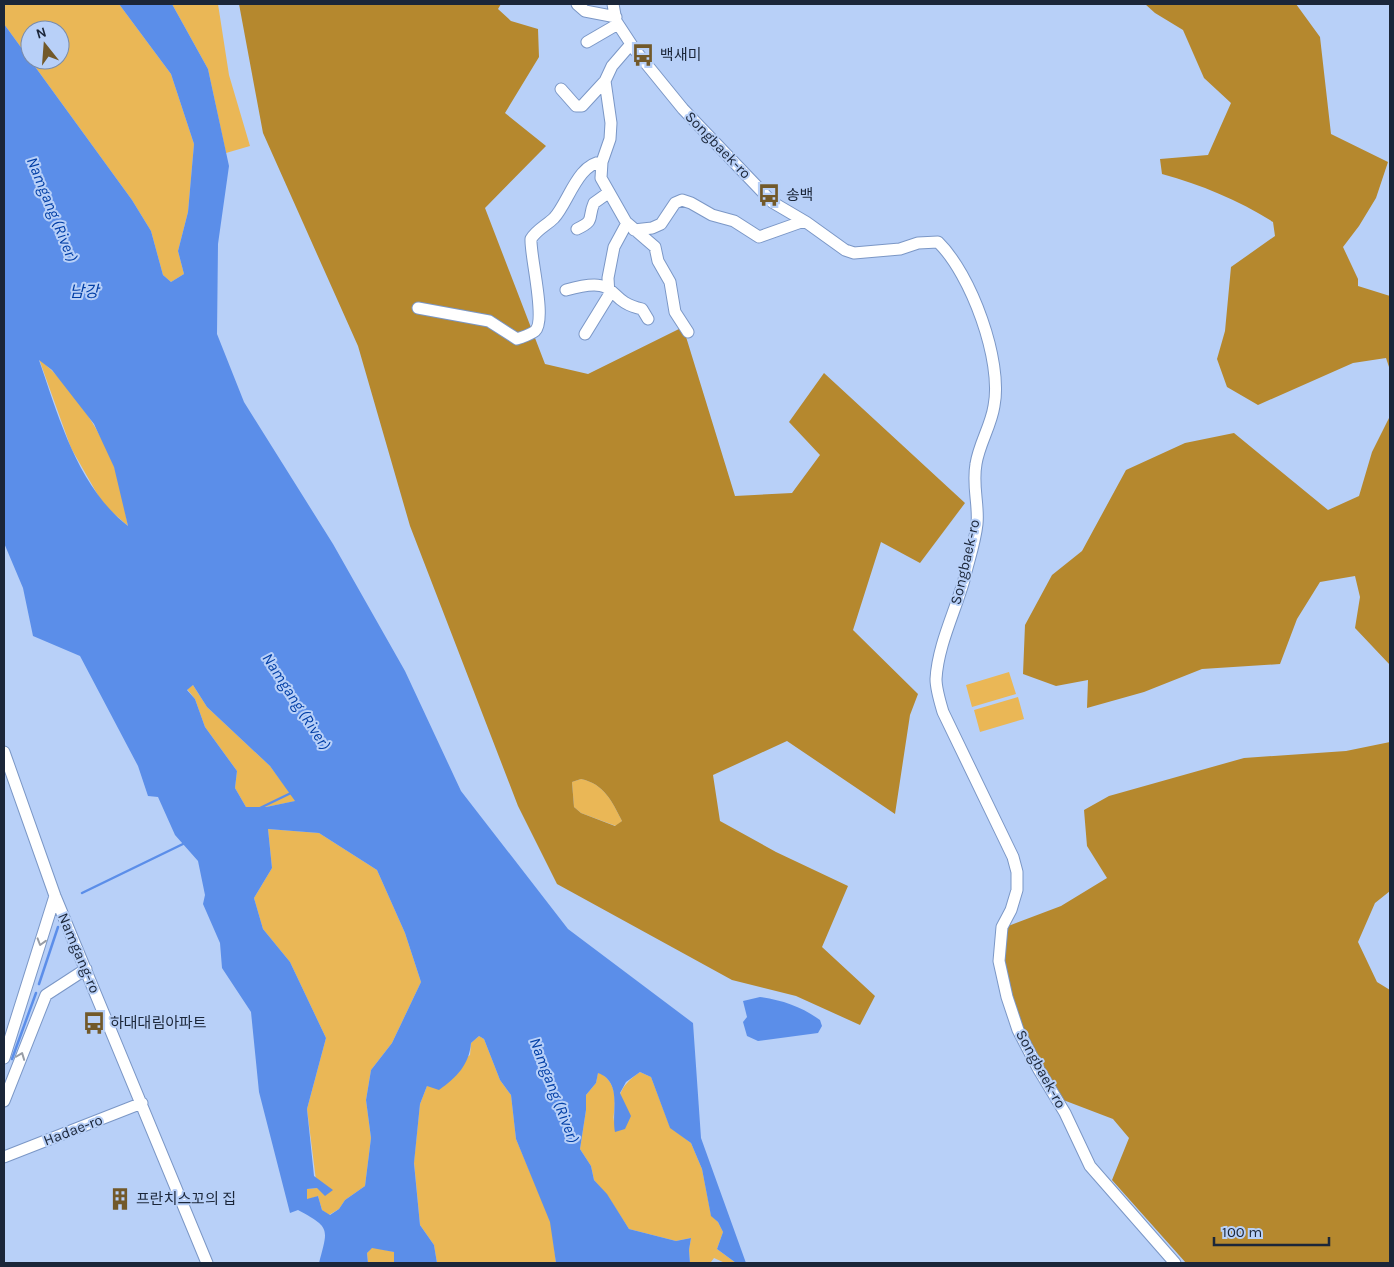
<svg xmlns="http://www.w3.org/2000/svg" width="1394" height="1267" font-family="Karla,'Noto Sans KR',sans-serif">
<style>
.green{fill:#eab756;fill-rule:evenodd}
.forest{fill:#b5882e;fill-rule:evenodd}
.water{fill:#5b8ee9;fill-rule:evenodd}
.lines{fill:none;stroke-linecap:round;stroke-linejoin:round}
.stream{stroke:#5b8ee9;stroke-width:2.5}
.minor-casing{stroke:#7b97c6;stroke-width:13}
.minor{stroke:#fff;stroke-width:11}
.oneway{stroke:#989da6}
.labels{text-anchor:middle;stroke-width:4;stroke-linejoin:round;paint-order:stroke}
.poi-label{font-size:15px;fill:#1b2639;stroke:#b8d0f8;text-anchor:start}
.street-label{font-size:15px;fill:#1b2639;stroke:#b8d0f8}
.water-label{font-size:16px;font-style:italic;fill:#003ea6;stroke:#b8d0f8}
</style>
<rect width="100%" height="100%" fill="#b8d0f8"/>
<path class="green" d="M4,4H119L171,74L194,144L188,212L178,251L184,274L171,282L163,275L151,231L132,200L4,24ZM30,30H60V60H30Z
M172,4H218L229,75L250,146L226,153L208,69Z
M39,359C70,384 100,429 114,466C121,485 124,507 128,526L103,504L71,448Z
M1009,672L1016,694L972,707L966,685Z
M193,685L207,707L270,766L296,801L266,807H246L235,788L237,771L205,727L195,699L187,689Z
M1018,697L1024,719L980,732L974,710Z
M581,779C604,784 612,801 622,821L616,826L581,813L574,807L572,782Z
M268,829L319,833L377,870L405,933L421,982L392,1043L371,1070L366,1100L371,1138L365,1186L345,1200L339,1209L329,1215L322,1210L318,1196L307,1200V1189L317,1188L307,1109L326,1038L290,962L263,929L254,898L272,868Z
M479,1036L484,1039L500,1080L511,1095L516,1139L551,1222L556,1263H437L434,1245L420,1225L414,1162L420,1104L427,1086L470,1055L471,1043Z
M598,1072C619,1082 615,1103 613,1122C619,1097 618,1087 640,1072L651,1077L670,1127L691,1143L702,1169L711,1215L718,1222L723,1232L717,1249L736,1263H725L714,1258L711,1262L690,1263L689,1250L691,1238L676,1241L629,1229L607,1195L594,1180L591,1166L580,1149L586,1110V1095L596,1083Z
M372,1247L394,1252V1263H368L367,1253Z"/>
<path class="forest" d="M239,4H501L498,9L511,21L538,29L539,57L505,113L546,146L485,208L545,364L588,374L683,327L735,496L792,493L820,455L789,422L824,373L965,503L920,563L881,542L853,630L918,694L910,715L895,814L787,741L713,775L720,821L776,852L848,886L822,947L875,996L860,1025L796,996L732,980L557,884L518,806L410,526L358,346L263,133ZM581,779C604,784 612,801 622,821L615,826L581,813L574,807L572,782Z
M1145,4H1296L1320,37L1331,134L1388,162L1376,198L1359,226L1343,247L1358,279V286L1390,296V370L1386,358L1353,363L1258,405L1227,387L1217,359L1225,331L1231,267L1275,236L1273,222C1238,200 1202,185 1162,174L1160,159L1208,155L1231,103L1204,78L1183,30L1155,13Z
M1390,416V665L1355,628L1360,597L1355,576L1320,582L1297,619L1280,664L1202,669L1144,692L1087,708L1088,680L1056,686L1023,674L1025,625L1052,575L1082,551L1126,470L1185,443L1234,433L1328,510L1359,496L1372,452Z
M1390,742V891L1375,903L1358,942L1377,982L1390,990V1263H1186L1112,1180L1129,1138L1113,1119L1058,1098L1021,1024L1001,954L1003,928L1061,906L1107,878L1087,846L1084,810L1109,796L1244,758L1346,751Z"/>
<path class="water" d="M119,4H172L208,69L229,166L218,244L217,334L244,402L333,544L405,671L461,791L568,929L693,1023L701,1138L746,1263H736L717,1249L723,1232L718,1222L711,1216L702,1169L691,1143L670,1128L651,1077L640,1072L626,1082L620,1093L631,1116L625,1129L615,1132C611,1112 623,1082 598,1073L596,1083L586,1095V1110L580,1149L591,1166L594,1180L607,1194L629,1229L676,1241L691,1238L689,1250L690,1263H556L550,1222L516,1139L511,1095L500,1080L484,1039L479,1036L471,1043C469,1065 457,1077 439,1090L427,1086L420,1104L414,1163L420,1225L434,1245L437,1263H394V1252L372,1248L367,1253L368,1263H319C328,1228 331,1228 298,1210L290,1213L259,1092L251,1012L222,968L220,943L203,904L205,895L198,861L175,835L158,797L148,796L138,766L80,656L33,636L23,588L4,543V24L132,200L151,231L163,275L171,282L184,274L178,251L188,212L194,144L171,74ZM39,360L52,370L94,424L114,467L128,526C78,487 59,418 39,360ZM193,685L207,707L270,766L295,801L266,807H246L235,788L237,771L205,727L195,699L187,690ZM268,829L319,833L377,870L405,933L421,982L392,1043L371,1070L366,1100L371,1138L365,1186L345,1200L339,1209L330,1215L322,1210L318,1196L307,1199V1189L317,1188L325,1196L333,1190L314,1176L307,1109L326,1038L290,962L263,929L254,898L272,868Z
M760,997C782,1000 802,1007 820,1020L822,1026L818,1033L758,1041L747,1036L743,1022L747,1017L743,1001Z"/>
<g class="lines">
<path class="stream" d="M260,808L293,792
M82,893L185,843
M39,984L58,927
M12,1059L36,993"/>
<defs>
<path id="minor" d="M577,4L585,11L616,17
M613,4L616,21L635,50L683,109L772,202L806,222L845,250L854,253L900,249L918,243L938,242C971,274 1003,361 994,406C991,426 979,444 976,464C972,486 979,504 977,524C975,543 968,562 964,580C955,612 938,645 936,679C936,689 940,702 943,712L1013,857L1017,872V890L1011,910L1002,927L999,961L1007,997L1018,1030L1039,1070L1065,1113L1090,1166L1175,1263
M587,42L618,24
M631,44L612,66L605,81L611,123L610,139L602,162L601,178L626,222L655,247L658,261L670,282L675,312L688,332
M561,89L576,106H582L605,81
M577,229C596,220 587,219 594,203L608,193
M634,230L652,228L661,224L675,203L682,200L691,203L712,215L734,221L759,237L804,221
M566,290C623,274 603,301 642,309L648,319
M418,308L489,321L517,339C522,337 530,335 535,331C547,320 530,257 531,239C536,230 547,225 554,218C568,203 578,163 602,162
M585,334L609,295L608,278L614,247L627,223
M4,752L55,896L207,1263
M4,1058L55,896
M4,1101L46,995L86,969
M4,1157L142,1103"/>
</defs>
<use href="#minor" class="minor-casing"/>
<use href="#minor" class="minor"/>
</g>
<defs><path id="oneway-chevron" d="M-2-3.5L2.5 0L-2 3.5" fill="none" stroke-width="1.6" stroke-linecap="round" stroke-linejoin="round" transform="scale(1.25)"/></defs>
<g class="oneway">
<use href="#oneway-chevron" transform="translate(41 942) rotate(107)"/>
<use href="#oneway-chevron" transform="translate(21 1056) rotate(-69)"/>
</g>
<defs>
<symbol id="bus-bare" viewBox="-9 -9 18 18"><path d="M-5-6H5V4H4V6H2V4H-2V6H-4V4H-5ZM-3.5-4V0h7V-4ZM-3.5 1.2v1.5H-2V1.2ZM2 1.2v1.5H3.5V1.2Z" fill="#72592a" stroke="#b8d0f8" stroke-width="2.5" paint-order="stroke"/></symbol>
<symbol id="building-bare" viewBox="-9 -9 18 18"><path d="M-4-6H4V6H1V3H-1V6H-4ZM-2.5-4.3h1.7v1.8h-1.7ZM.8-4.3h1.7v1.8H.8ZM-2.5-1h1.7V.8h-1.7ZM.8-1h1.7V.8H.8Z" fill="#72592a" stroke="#b8d0f8" stroke-width="2.5" paint-order="stroke"/></symbol>
</defs>
<g fill-rule="evenodd">
<use href="#bus-bare" x="627" y="39" width="32" height="32"/>
<use href="#bus-bare" x="753" y="179" width="32" height="32"/>
<use href="#bus-bare" x="78" y="1007" width="32" height="32"/>
<use href="#building-bare" x="104" y="1183" width="32" height="32"/>
</g>
<g class="labels">
<g class="poi-label">
<text x="660" y="60">백새미</text>
<text x="786" y="200">송백</text>
<text x="110" y="1028">하대대림아파트</text>
<text x="136" y="1204">프란치스꼬의 집</text>
</g>
<g class="street-label">
<text transform="translate(718 145) rotate(46)" y="5">Songbaek-ro</text>
<text transform="translate(965 562) rotate(-77)" y="5">Songbaek-ro</text>
<text transform="translate(79 953) rotate(67)" y="5">Namgang-ro</text>
<text transform="translate(1041 1069) rotate(61)" y="5">Songbaek-ro</text>
<text transform="translate(73 1130) rotate(-21)" y="5">Hadae-ro</text>
</g>
<g class="water-label">
<text transform="translate(53 209) rotate(68)" y="6">Namgang (River)</text>
<text x="84" y="297">남강</text>
<text transform="translate(297 701) rotate(57)" y="6">Namgang (River)</text>
<text transform="translate(555 1090) rotate(69)" y="6">Namgang (River)</text>
</g>
</g>
<rect width="1394" height="1267" fill="none" stroke="#1b2639" stroke-width="10"/>
<g transform="translate(45 45) rotate(343)"><circle r="24" fill="#b8d0f8" stroke="#798cac"/>
<path d="M0-4L9 19L0 12L-9 19Z" fill="#72592a"/>
<text y="-8" font-size="14" font-weight="bold" text-anchor="middle" fill="#1b2639">N</text>
</g>
<path d="M1214 1237v8h115v-8" fill="none" stroke="#1b2639" stroke-width="2.5"/>
<text x="1222" y="1237" font-size="15" fill="#1b2639" stroke="#b8d0f8" stroke-width="4" paint-order="stroke">100 m</text>
</svg>
